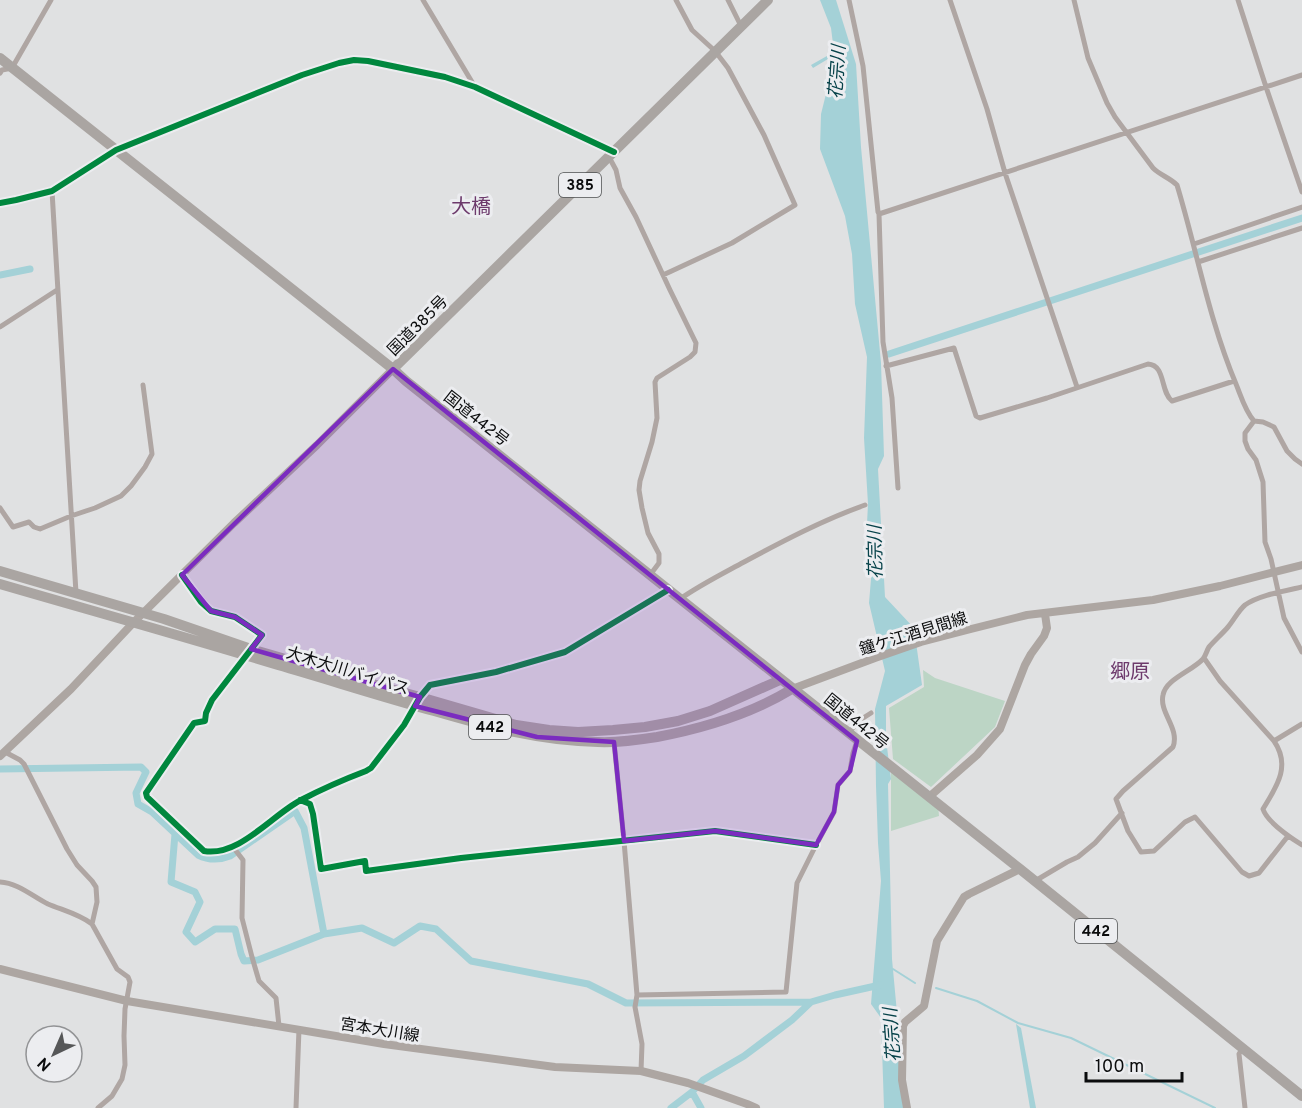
<svg xmlns="http://www.w3.org/2000/svg" width="1302" height="1108" font-family="Overpass,'Noto Sans JP',sans-serif">
<style>
.green{fill:#bcd5c5}
.water{fill:#a4d1d7}
.lines{fill:none;stroke-linecap:round;stroke-linejoin:round}
.stream{stroke:#a4d1d7;stroke-width:2}
.canal{stroke:#a4d1d7;stroke-width:7}
.street{stroke:#afa6a3;stroke-width:5}
.secondary{stroke:#ada6a2;stroke-width:8}
.highway{stroke:#aaa5a2;stroke-width:10}
.cycleway-casing{stroke:#ecedf0;stroke-width:10}
.cycleway{stroke:#00873e;stroke-width:6}
.marked{fill:#7b2cbf;fill-opacity:0.2;stroke:#7b2cbf;stroke-width:4.5;stroke-linejoin:round}
.labels{text-anchor:middle;stroke-width:6;stroke-linejoin:round;paint-order:stroke}
.shield{fill:#ecedf0;stroke:#4e5051;stroke-width:1.5}
.shield-label{font-size:15px;font-weight:bold;fill:#0b0c0d}
.street-label{font-size:16px;fill:#0b0c0d;stroke:#ecedf0}
.water-label{font-size:18px;font-style:italic;fill:#064249;stroke:#ecedf0}
.quarter-label{font-size:20px;fill:#6d3a6c;stroke:#ecedf0}
</style>
<rect width="100%" height="100%" fill="#e0e1e2"/>
<path class="green" d="M923,670L935,678L1005,701L995,727L931,787L893,759L889,708L924,687Z
M891,772L938,804L939,816L891,831Z"/>
<path class="water" d="M820,0H836L856,64L861,147L881,363L884,456L878,469L885,597L914,628L922,685L886,706V739L891,779L888,784L892,959L897,1013L903,1108H884L881,1018L871,1004L881,881L878,843L876,786L875,709L885,671L869,603L872,567L866,543L868,504L864,438L867,357L855,304L852,254L845,216L820,149L821,114L833,66L828,59L813,68L811,65L834,52L831,28Z
M1016,1024L1021,1028L1036,1108H1030Z"/>
<g class="lines">
<path class="stream" d="M893,969L915,983
M936,988L977,1001L1018,1023L1071,1038L1215,1108"/>
<path class="canal" d="M0,275L30,269
M889,354L1302,218
M0,769L141,767L146,772L136,793L138,804L152,812L198,855C208,860 220,860 230,856L295,811L304,828L324,934
M175,834L171,882L195,892L200,902L186,932L195,942L215,929H235L241,954L244,961L258,960L324,934L362,928L394,943L420,926L436,929L471,961L588,984L626,1003L811,1002
M692,1092L701,1108
M671,1108L692,1092L703,1080L744,1056L792,1020L811,1002L835,995L880,985"/>
<path class="street" d="M423,0L475,87
M728,0L741,26
M849,0L863,66L878,212L879,214L883,342L892,398L898,488
M950,0L987,109L1005,173L1077,387
M1074,0L1088,58L1107,103L1115,117L1153,168C1160,175 1170,178 1177,185C1197,251 1209,320 1236,384C1241,396 1245,411 1254,421L1263,422L1274,427L1287,451L1295,459L1302,464
M1238,0L1266,87L1302,192
M0,73L2,70L12,68L51,0
M609,157L616,170L620,188L636,217L670,290L696,343L695,352L690,357L657,378L655,382L657,418L652,442L640,481L639,490L642,508L648,533L659,554V563L650,575
M52,191L76,593
M0,203L16,200L52,191L116,150L302,75L339,63L354,60L368,61L445,77L475,87L614,152
M879,214L1302,75
M1194,244L1302,207
M1198,262L1302,228
M663,275L732,243L795,205L764,135L728,68L715,51L692,30L676,0
M0,327L57,290
M886,366L954,348L976,416L980,418L1047,398L1148,364C1166,365 1160,392 1172,401L1234,381
M1254,421L1245,433V441L1248,449L1256,460L1263,482L1265,542L1271,559L1284,618L1302,652
M0,508L13,527L29,522L34,527L40,529L71,516L95,508L121,496L131,486L145,467L152,454L143,385
M182,575L201,602L211,611L235,617L262,635L212,700L206,713L205,721L194,723L146,793L147,797L204,851C239,857 272,815 301,800C322,789 345,779 366,771L371,768L404,725L415,707
M680,599C700,585 722,574 744,562C783,541 823,520 865,505
M1204,658L1220,681L1274,741C1291,766 1277,786 1263,809C1267,822 1291,838 1302,845
M421,696L430,685L496,672L565,652L668,590
M849,732L860,720L871,713
M1274,741L1302,724
M614,742L624,841L637,995L635,1007L642,1044L641,1071
M5,752L20,760L24,764L67,849L77,865L92,881L96,887L97,902L92,924
M301,800L310,804L313,814L321,869L365,861L366,871L461,858L715,831L816,845
M1288,836L1259,873L1249,876L1242,872L1195,817L1185,822L1154,851L1141,852L1128,831L1116,799L1123,791L1173,747C1180,728 1159,713 1163,695C1166,679 1192,671 1203,659C1206,655 1207,650 1209,647C1215,640 1222,634 1228,627C1234,620 1238,611 1245,605C1259,595 1285,591 1302,587
M233,847L243,860L242,918L252,957L259,981L276,998L279,1026
M1035,881L1067,862L1078,857L1095,843L1122,813
M0,882C18,883 32,896 48,904C62,910 79,914 92,924L117,969L128,977L130,982L125,1009L124,1036L125,1065L122,1079L112,1096L98,1108
M637,995L786,992L797,883L816,845L834,812L838,785L850,771L853,753L857,741
M1242,1049L1239,1054L1245,1108
M296,1108L299,1029"/>
<path class="secondary" d="M792,689L875,658L921,642L971,629L1027,615L1153,600L1220,586L1302,565
M0,756L71,689L133,623L234,523L317,445L393,369
M929,797L977,755L1000,729L1025,665L1031,654L1044,636L1047,628L1045,614
M0,969L127,1001L384,1044L555,1067L641,1071L688,1083L747,1104L756,1108
M907,1108L902,1080L903,1026L905,1022L924,1006L937,941L964,897L969,894L1020,869"/>
<path class="highway" d="M0,58L393,369L406,381L1020,869L1302,1096
M393,369L768,0
M0,571L164,619L251,649L358,680L420,697L516,725L549,730L578,732L613,730L645,727L678,721L710,711L780,680
M0,584C93,611 186,637 278,665C330,680 382,697 434,711C489,727 541,741 598,742C618,743 638,740 657,737C705,728 751,714 792,689"/>
<defs>
<path id="cycleway" d="M0,203L16,200L52,191L116,150L302,75L339,63L354,60L368,61L445,77L475,87L614,152
M182,575L201,602L211,611L235,617L262,635L212,700L206,713L205,721L194,723L146,793L147,797L204,851C239,857 272,815 301,800C322,789 345,779 366,771L371,768L404,725L420,697L430,685L496,672L565,652L668,590
M300,800L310,804L313,814L321,869L365,861L366,871L461,858L715,831L816,845"/>
</defs>
<use href="#cycleway" class="cycleway-casing"/>
<use href="#cycleway" class="cycleway"/>
</g>
<path class="marked" d="M393,369L857,741L850,771L838,785L834,812L816,845L715,831L624,841L614,742L537,737L415,706L420,697L251,649L262,635L235,617L211,611L182,575Z"/>
<g class="labels">
<g class="shield">
<rect x="559" y="173" width="42" height="24" rx="4.5"/>
<rect x="469" y="715" width="42" height="24" rx="4.5"/>
<rect x="1075" y="919" width="42" height="24" rx="4.5"/>
</g>
<g class="shield-label">
<text x="580" y="190">385</text>
<text x="490" y="732">442</text>
<text x="1096" y="936">442</text>
</g>
<g class="street-label">
<text transform="translate(417 325) rotate(-45)" y="6">国道385号</text>
<text transform="translate(477 418) rotate(38)" y="6">国道442号</text>
<text transform="translate(913 633) rotate(-17)" y="6">鐘ケ江酒見間線</text>
<text transform="translate(348 670) rotate(17)" y="6">大木大川バイパス</text>
<text transform="translate(857 721) rotate(39)" y="6">国道442号</text>
<text transform="translate(380 1029) rotate(9)" y="6">宮本大川線</text>
</g>
<g class="water-label">
<text transform="translate(837 72) rotate(-86)" y="6">花宗川</text>
<text transform="translate(875 552) rotate(-91)" y="6">花宗川</text>
<text transform="translate(892 1035) rotate(-94)" y="6">花宗川</text>
</g>
<g class="quarter-label">
<text x="471" y="213">大橋</text>
<text x="1130" y="678">郷原</text>
</g>
</g>
<g transform="translate(54 1054) rotate(224)"><circle r="28" fill="#ecedf0" stroke="#929395" stroke-width="1.5"/>
<path d="M0-4.5L10 22L0 15L-10 22Z" fill="#565758"/>
<text y="-9" font-size="16" font-weight="bold" text-anchor="middle" fill="#0b0c0d">N</text>
</g>
<path d="M1086 1072v9h96v-9" fill="none" stroke="#0b0c0d" stroke-width="3"/>
<text x="1095" y="1072" font-size="18" fill="#0b0c0d" stroke="#ecedf0" stroke-width="4.5" paint-order="stroke">100 m</text>
</svg>
